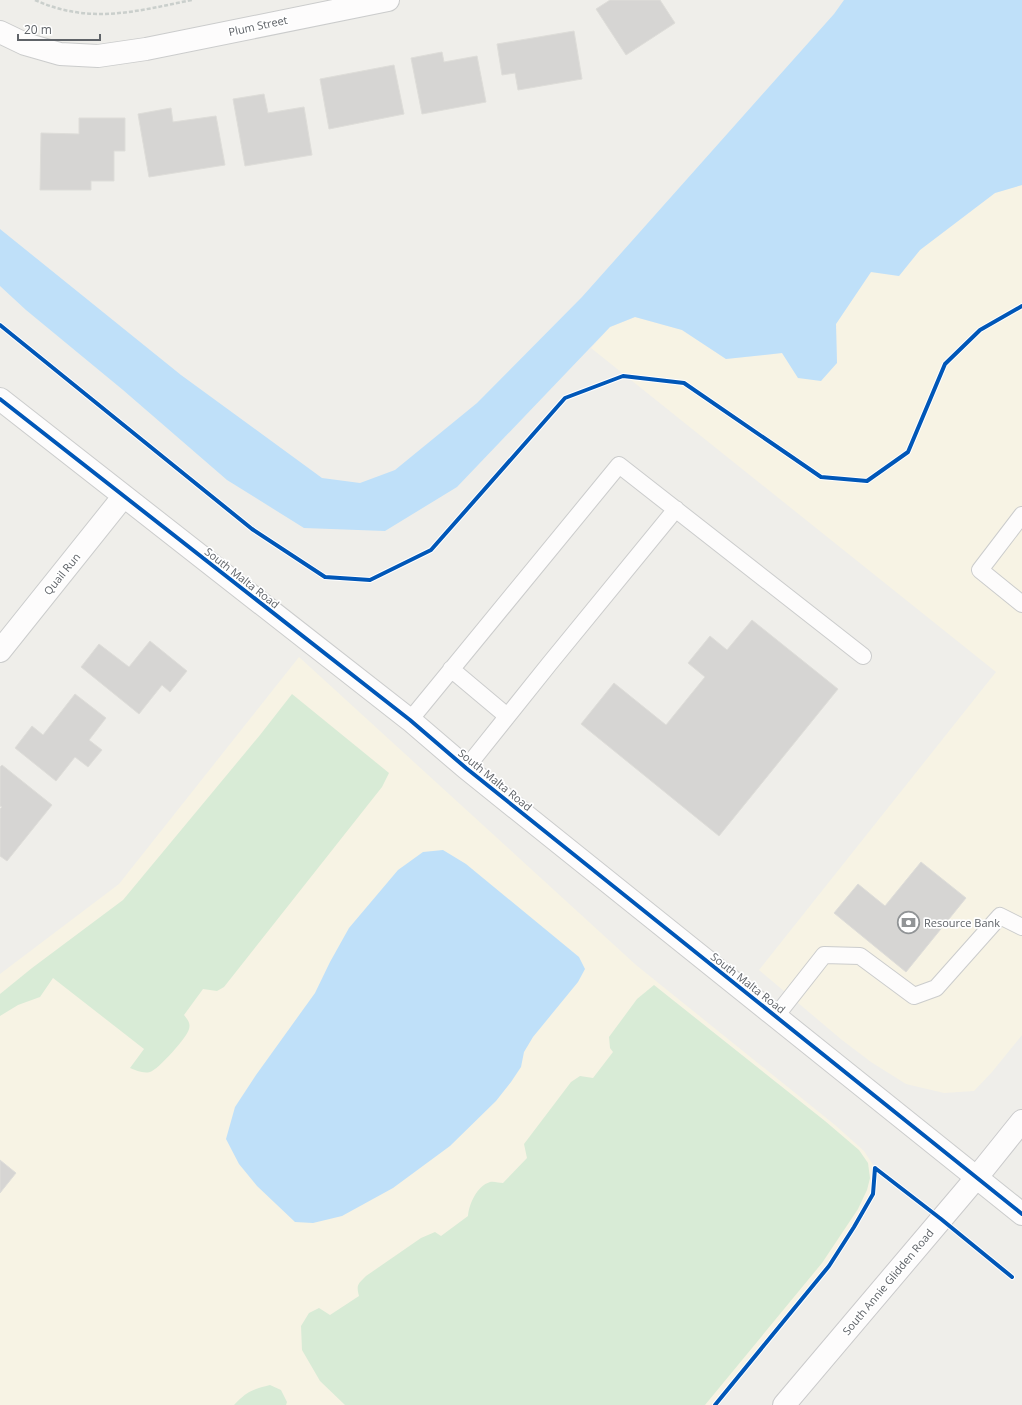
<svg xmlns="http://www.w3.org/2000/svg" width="1022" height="1405" font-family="'Open Sans',sans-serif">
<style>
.commercial{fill:#f7f3e4}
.green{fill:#d8ebd6}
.water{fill:#bfe0f9}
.building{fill:#d6d5d3;stroke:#deddd9}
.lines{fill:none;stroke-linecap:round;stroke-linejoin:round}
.service-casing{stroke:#cbcccc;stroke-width:18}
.minor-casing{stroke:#cbcccc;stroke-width:24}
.secondary-casing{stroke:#cacacb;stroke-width:24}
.path{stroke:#cacfcc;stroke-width:2.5;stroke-dasharray:4 2;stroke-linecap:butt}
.service{stroke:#fdfcfc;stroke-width:16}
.minor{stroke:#fdfcfc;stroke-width:22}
.secondary{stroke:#fdfcfc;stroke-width:22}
.cycleway-casing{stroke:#fff;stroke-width:6}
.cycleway{stroke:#0057b8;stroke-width:4}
.labels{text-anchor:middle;stroke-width:3.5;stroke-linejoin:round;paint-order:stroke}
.street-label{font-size:11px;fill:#5f6368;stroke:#fff}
.poi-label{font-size:11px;fill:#5f6368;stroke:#fff;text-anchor:start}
</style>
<rect width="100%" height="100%" fill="#efeeea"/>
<path class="commercial" d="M1022,185V1035L992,1072L974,1091L944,1093L906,1084L871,1062L842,1040L759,970L996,672L591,348L610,327L635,317L682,330L726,359L782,353L798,378L837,363L836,324L871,272L899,276L920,250L995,193Z
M299,657L636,965L835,1125L864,1151L875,1168L873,1194L854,1227L829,1266L715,1405H0V974L119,884Z"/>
<path class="green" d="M292,694L389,773L382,787L224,987L217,991L203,989L184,1015C187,1019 191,1023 189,1029C188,1036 158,1070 150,1072C143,1074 136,1070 130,1068L144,1049L53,978L40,997L18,1005L0,1016V994L32,968L123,900L260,735Z
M654,985L825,1121L859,1150L868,1163L870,1178L867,1190L858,1209L822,1263L705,1405H345L320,1381L302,1350L301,1326L309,1313L319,1308L330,1315L359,1296C356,1285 358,1284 366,1276L421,1238L435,1232L441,1236L468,1216C469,1204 477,1186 490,1182C494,1181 499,1183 503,1183L527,1158L524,1144L571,1082L580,1076L593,1078L613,1052L610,1048L609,1037L637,999Z
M270,1385L281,1390L287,1402L286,1405H234C246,1392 253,1389 270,1385Z"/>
<path class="water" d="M844,0H1022V185L995,193L920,250L899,276L871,272L836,324L837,363L821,381L798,378L782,353L726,359L682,330L635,317L610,327L457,487L385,531L304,528L227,480L123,390L26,310L0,286V229L181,375L322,478L360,483L395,470L477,403L582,297L834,14Z
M443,850L466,864L579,957L585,969L578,982L533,1037L524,1052L521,1067L511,1082L496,1101L450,1146L393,1188L342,1216L313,1223L295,1222L257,1186L239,1164L226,1139L235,1107L256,1075L315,993L330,962L349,928L398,870L423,852Z"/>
<path class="building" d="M610,0H660L675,23L626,55L596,9Z
M574,31L582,79L518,90L515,73L502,75L497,44Z
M442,52L444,62L477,56L486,102L422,114L411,58Z
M394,65L404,114L329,129L320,79Z
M264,94L268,113L304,107L312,155L245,166L233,99Z
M171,108L173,122L216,116L225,165L149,177L138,114Z
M79,118H125V151H114V181H91V190H40L41,133L79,134Z
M752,620L838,689L719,836L581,724L614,683L666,725L705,677L688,663L710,636L727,650Z
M150,641L187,671L170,692L162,685L139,714L81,667L99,644L129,667Z
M75,694L106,718L89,740L102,750L88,767L75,757L56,781L15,748L32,726L43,735Z
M2,765L52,805L7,861L0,856V809L2,807L0,806V767Z
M921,862L966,898L906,972L834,913L858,884L885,906Z
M0,1160L16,1173L0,1193Z"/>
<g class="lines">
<defs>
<path id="service" d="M1022,515L980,570L1022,604
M451,669L507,716
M410,720L619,465L863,656
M466,768L550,663L676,509
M776,1016L824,955L860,956L914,996L936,988L1000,916L1022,927"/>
<path id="minor" d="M0,32L25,44L60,54L98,56L146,49L388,0
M0,399L410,720L466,768L1022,1214
M0,651L123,497"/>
<path id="secondary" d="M784,1405L977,1177L1022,1121"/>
</defs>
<use href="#service" class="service-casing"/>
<use href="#minor" class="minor-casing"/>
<use href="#secondary" class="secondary-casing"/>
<path class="path" d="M35,0C90,25 137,11 192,0"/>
<use href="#service" class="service"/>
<use href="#minor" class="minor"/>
<use href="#secondary" class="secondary"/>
<defs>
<path id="cycleway" d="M0,325L252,529L325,577L370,580L431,550L565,398L623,376L684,383L821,477L867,481L908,452L945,364L980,330L1022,306
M0,399L410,720L466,768L1022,1214
M875,1168L941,1219L1012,1277
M715,1405L829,1266L854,1227L873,1194L875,1168"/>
</defs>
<use href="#cycleway" class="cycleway-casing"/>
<use href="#cycleway" class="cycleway"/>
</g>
<defs>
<symbol id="bank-ring" viewBox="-11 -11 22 22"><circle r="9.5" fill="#fff" stroke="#919496" stroke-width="1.5"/><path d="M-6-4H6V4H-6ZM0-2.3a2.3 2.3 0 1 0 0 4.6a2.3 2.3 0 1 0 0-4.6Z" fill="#919496"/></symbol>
</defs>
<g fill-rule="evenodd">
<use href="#bank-ring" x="896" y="910" width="25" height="25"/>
</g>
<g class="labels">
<g class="street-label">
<text transform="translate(258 26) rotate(-12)" y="4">Plum Street</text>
<text transform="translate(62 574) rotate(-51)" y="4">Quail Run</text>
<text transform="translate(242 578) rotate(38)" y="4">South Malta Road</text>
<text transform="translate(495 780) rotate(39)" y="4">South Malta Road</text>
<text transform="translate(748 983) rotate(38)" y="4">South Malta Road</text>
<text transform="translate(888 1282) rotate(-50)" y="4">South Annie Glidden Road</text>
</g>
<g class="poi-label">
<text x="924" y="927">Resource Bank</text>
</g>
</g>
<path d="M18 34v6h82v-6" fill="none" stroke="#5f6368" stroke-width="2"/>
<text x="24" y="34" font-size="12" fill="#5f6368" stroke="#ffffff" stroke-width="3" paint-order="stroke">20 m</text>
</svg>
